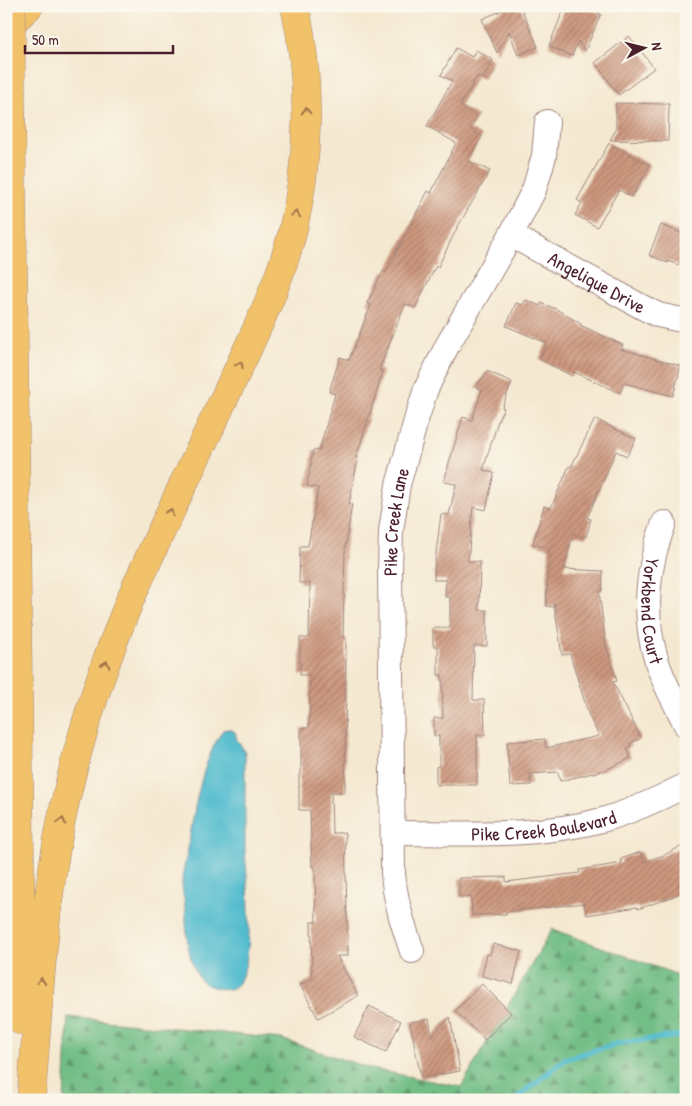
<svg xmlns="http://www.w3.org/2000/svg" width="692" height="1106" font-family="'Patrick Hand',sans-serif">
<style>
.forest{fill:url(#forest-firs);stroke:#5e6e58}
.water{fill:#51bbce;stroke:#4e6d7c}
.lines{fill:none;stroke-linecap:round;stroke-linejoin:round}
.stream{stroke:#51bbce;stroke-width:5.5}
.building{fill:url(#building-hatch)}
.minor-casing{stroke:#9f847e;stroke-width:26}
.major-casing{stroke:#9f847e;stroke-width:29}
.highway-casing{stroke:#9f847e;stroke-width:29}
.minor{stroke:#fff;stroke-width:24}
.major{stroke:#f2c26a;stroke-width:28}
.highway{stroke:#f2c26a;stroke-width:28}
.highway-bridge-casing{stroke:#9f847e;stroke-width:29;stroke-linecap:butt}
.highway-bridge{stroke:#f2c26a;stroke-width:28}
.oneway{stroke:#9e704a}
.labels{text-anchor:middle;stroke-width:4;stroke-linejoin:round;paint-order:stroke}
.street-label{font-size:19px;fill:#4a1f2b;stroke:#fbf7ec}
</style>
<defs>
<pattern id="forest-firs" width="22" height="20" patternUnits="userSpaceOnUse" patternTransform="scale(1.25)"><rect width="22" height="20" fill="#72be86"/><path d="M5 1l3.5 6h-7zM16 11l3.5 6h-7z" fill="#609a6e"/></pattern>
<pattern id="building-hatch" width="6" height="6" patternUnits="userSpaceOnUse" patternTransform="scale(1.25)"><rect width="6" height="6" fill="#cd987e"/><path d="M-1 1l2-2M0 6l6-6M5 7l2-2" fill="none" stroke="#a87b67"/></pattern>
</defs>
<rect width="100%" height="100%" fill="#fbf7ec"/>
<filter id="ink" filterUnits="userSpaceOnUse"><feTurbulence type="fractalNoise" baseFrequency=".02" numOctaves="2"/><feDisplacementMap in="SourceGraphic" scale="10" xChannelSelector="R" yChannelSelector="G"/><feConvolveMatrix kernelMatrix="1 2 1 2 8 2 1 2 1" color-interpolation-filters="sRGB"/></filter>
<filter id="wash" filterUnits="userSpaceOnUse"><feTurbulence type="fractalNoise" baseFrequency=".0096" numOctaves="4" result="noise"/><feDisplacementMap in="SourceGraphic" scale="20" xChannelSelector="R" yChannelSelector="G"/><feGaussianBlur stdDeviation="1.12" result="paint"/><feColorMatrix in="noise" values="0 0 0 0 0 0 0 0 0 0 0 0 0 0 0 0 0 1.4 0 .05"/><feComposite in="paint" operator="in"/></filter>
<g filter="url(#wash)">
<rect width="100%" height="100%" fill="#f4e8d0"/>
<path class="forest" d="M552,929L686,978V1100H64L68,1017L281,1039L372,1069L461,1087Z"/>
<path class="water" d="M229,729L235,732L237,740L245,752C245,785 245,818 245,851C246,872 263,1001 220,989C213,987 204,985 200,979C186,958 187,930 185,906C184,898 182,890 182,883C182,872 186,860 188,849C194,812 201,762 223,730Z"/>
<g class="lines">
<path class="stream" d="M515,1100L565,1059L620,1043L686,1035"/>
</g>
<g id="blocks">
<path class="building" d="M512,6H522L521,8L538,47L518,55L509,31L497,53L482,19Z
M565,6H584L601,14L585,51L578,41L572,56L549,46Z
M629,36L654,68L619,95L595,63Z
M456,48L472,57L476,50L493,60L483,79L477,76L460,106L478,116L470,129L482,136L468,161L490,171L457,228L438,267L436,266L415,308L405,304L379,370L383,371L356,458H358L349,504H352L345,550L343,638H346L345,792H331L332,833H345L348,956H337L358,996L318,1018L300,985L312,979L311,922H316L315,867H312L310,810H299V774H301V728H309L310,675H300V638H309L310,583H299L300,546H308L318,488L307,486L313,450L319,451L335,394L329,392L340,357L349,360L371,305L367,303L383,271L386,272L428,191L431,193L456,143L427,126L452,81L441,75Z
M616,103L669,104L668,141L610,140L616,129Z
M609,143L650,165L632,197L619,190L597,227L575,215L582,203L577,200Z
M661,225L686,235V264L680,261L678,265L668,261V263L649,255Z
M526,300L540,306L541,303L556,309L581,324L580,325L623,345L621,349L681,366L673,396L624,383L620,393L574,372L572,376L539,359L547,343L506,326L516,303L522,305Z
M487,371L512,382L502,407L504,408L499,418L483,470L494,473L486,510L473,507L468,561L480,562L479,610H487V646H474L473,700H484L485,735H477V785H436V767L439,766V736H434V718H443L442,675H438V646H433V628H450V597H445L446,580H434L435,561L441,514L449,515L456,484L444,482L449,463L463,417L472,420L482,390L476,387Z
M595,419L636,439L627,456L616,451L587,518L591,519L586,537L573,534L564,569L603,571L602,591H599L606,646L617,681L613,682L641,738L629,744L631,746L627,748L631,758L605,770L560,781L558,772L530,774L531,785L510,786L507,742L545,739L546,748L599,736L589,716L570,654L562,655L554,603L553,607L546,606L549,548L533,544L544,506L551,508L569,466L571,467Z
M686,844V890L669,898L638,909L637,907L587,915L584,903L506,912V914L472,915L471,897H459V878L506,877V882L580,873L579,870L622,863L621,859L641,852L644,862L664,855Z
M493,944L521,951L513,984L482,976L487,954L490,955Z
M482,984L511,1013L485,1040L455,1011Z
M369,1006L401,1021L386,1052L354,1037Z
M450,1017L460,1071L421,1078L410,1022L429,1019L432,1036Z"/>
</g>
</g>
<g filter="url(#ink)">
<use href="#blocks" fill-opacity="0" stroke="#9f847e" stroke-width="1"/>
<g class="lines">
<defs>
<g id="minor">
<path id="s1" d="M511,235L642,307L658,315L686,321"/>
<path id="s2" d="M664,523C647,568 642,615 657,662C664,684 676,704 686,725"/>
<path id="s3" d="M393,833C462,833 535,838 602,820C631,812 659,799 686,785"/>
<path id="s4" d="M412,951C403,925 395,900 393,873L390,570L391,531L398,485L417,417L426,389L447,346L511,235L534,190L544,156L547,122"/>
</g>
<path id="major" d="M6,28L29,6"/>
<path id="highway" d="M11,93L22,1021
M31,1100C38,1014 42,928 57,843C72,759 98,678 130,600C162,527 197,456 231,384C254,335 278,287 292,234C310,161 311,80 295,6"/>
</defs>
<use href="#minor" class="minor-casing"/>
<use href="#major" class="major-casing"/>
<use href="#highway" class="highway-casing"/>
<use href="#minor" class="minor"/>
<use href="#major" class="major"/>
<use href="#highway" class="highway"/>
<defs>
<path id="highway-bridge" d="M11,93V6"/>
</defs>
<use href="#highway-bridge" class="highway-bridge-casing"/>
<use href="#highway-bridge" class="highway-bridge"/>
</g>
<defs><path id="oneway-chevron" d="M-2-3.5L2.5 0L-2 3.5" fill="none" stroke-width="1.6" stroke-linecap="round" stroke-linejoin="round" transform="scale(1.25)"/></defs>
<g class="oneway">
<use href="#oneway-chevron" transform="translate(306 111) rotate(-92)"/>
<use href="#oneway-chevron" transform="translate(296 214) rotate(-79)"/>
<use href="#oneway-chevron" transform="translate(240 365) rotate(-65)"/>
<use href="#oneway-chevron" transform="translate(170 512) rotate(-65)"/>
<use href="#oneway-chevron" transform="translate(106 664) rotate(-71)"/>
<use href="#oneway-chevron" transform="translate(62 821) rotate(-77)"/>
<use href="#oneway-chevron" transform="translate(41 981) rotate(-85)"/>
</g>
</g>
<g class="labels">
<g class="street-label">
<text dy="7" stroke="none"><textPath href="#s1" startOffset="98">Angelique Drive</textPath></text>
<text dy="7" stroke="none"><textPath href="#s4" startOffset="432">Pike Creek Lane</textPath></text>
<text dy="7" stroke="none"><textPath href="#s2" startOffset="90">Yorkbend Court</textPath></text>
<text dy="7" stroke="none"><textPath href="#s3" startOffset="151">Pike Creek Boulevard</textPath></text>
</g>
</g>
<rect width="692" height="1106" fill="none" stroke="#fbf7ec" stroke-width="25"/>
<g transform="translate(644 48) rotate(83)" stroke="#fbf7ec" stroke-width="4" paint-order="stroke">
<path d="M0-4L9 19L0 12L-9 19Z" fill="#4a1f2b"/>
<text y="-8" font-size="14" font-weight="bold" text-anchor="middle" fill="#4a1f2b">N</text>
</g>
<path d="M25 45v8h148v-8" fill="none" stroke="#4a1f2b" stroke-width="2.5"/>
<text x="32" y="45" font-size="15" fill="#4a1f2b" stroke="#fbf7ec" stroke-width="4" paint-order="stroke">50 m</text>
</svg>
